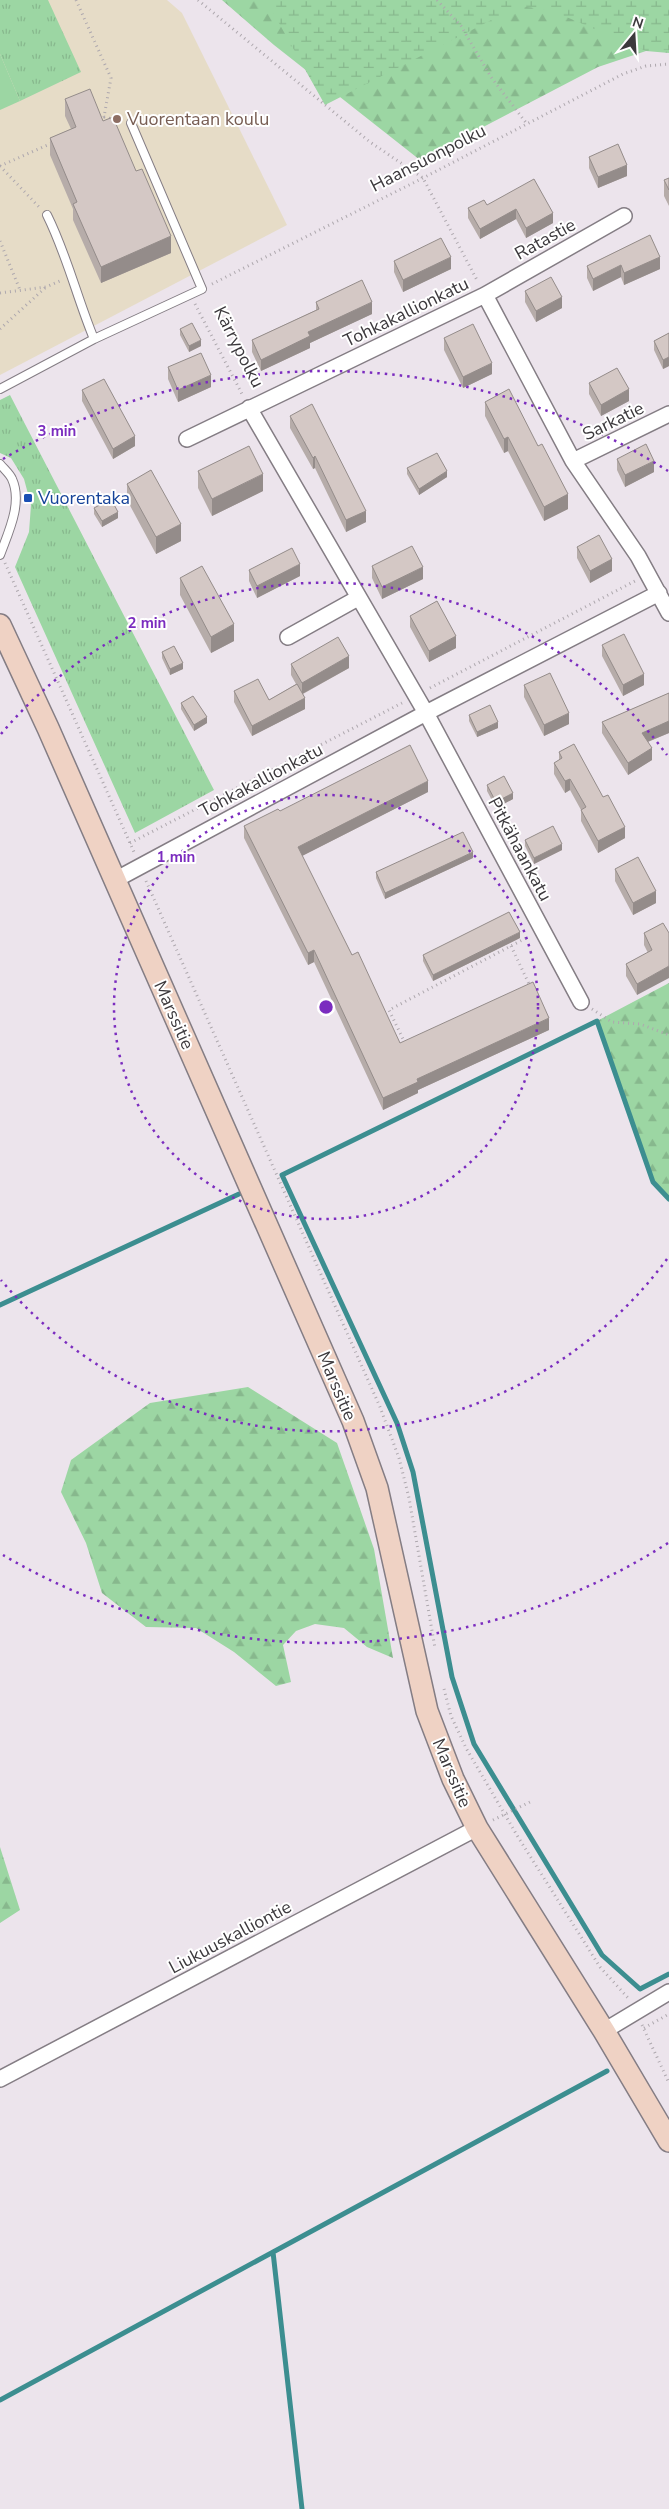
<svg xmlns="http://www.w3.org/2000/svg" width="669" height="2509" font-family="'Nunito Sans',sans-serif">
<style>
.education{fill:#e6dcc7}
.grass{fill:url(#grass-tufts)}
.forest{fill:url(#forest-firs)}
.wetland{fill:url(#wetland-marsh)}
.park{fill:#9cd6a3}
.lines{fill:none;stroke-linecap:round;stroke-linejoin:round}
.stream{stroke:#3c8e90;stroke-width:5}
.service-casing{stroke:#847d84;stroke-width:10}
.minor-casing{stroke:#847d84;stroke-width:18}
.secondary-casing{stroke:#847d84;stroke-width:24}
.path{stroke:#aea8ae;stroke-width:3;stroke-dasharray:1 4;stroke-linecap:butt}
.service{stroke:#fff;stroke-width:8}
.minor{stroke:#fff;stroke-width:15}
.secondary{stroke:#efd2c4;stroke-width:21}
.wall{fill:#b6aca9}
.shaded-wall{fill:#948c8a}
.building{fill:#d4c8c5;stroke:#948c8a}
.ring{fill:none;stroke:#7b2cbf;stroke-width:2.5;stroke-dasharray:2.5 5}
.education-dot{fill:#8d6e63;stroke:#fff;stroke-width:2}
.transit-dot{fill:#1a4fb4;stroke:#fff;stroke-width:2}
.labels{text-anchor:middle;stroke-width:4;stroke-linejoin:round;paint-order:stroke}
.education-label{font-size:18px;fill:#785e54;stroke:#fff;text-anchor:start}
.street-label{font-size:18px;fill:#3c393d;stroke:#fff}
.transit-label{font-size:18px;fill:#164399;stroke:#fff;text-anchor:start}
.centre{fill:#7b2cbf;stroke:#fff;stroke-width:2.5}
.ring-label{font-size:15px;text-anchor:middle;font-weight:bold;fill:#7b2cbf;stroke:#fff;stroke-width:4;stroke-linejoin:round;paint-order:stroke}
</style>
<defs>
<pattern id="grass-tufts" width="24" height="20" patternUnits="userSpaceOnUse" patternTransform="scale(1.25)"><rect width="24" height="20" fill="#9cd6a3"/><path d="M3 7l-1-3M5 7V3M7 7l1-3M15 17l-1-3M17 17v-4M19 17l1-3" fill="none" stroke="#87b88d"/></pattern>
<pattern id="forest-firs" width="22" height="20" patternUnits="userSpaceOnUse" patternTransform="scale(1.25)"><rect width="22" height="20" fill="#9cd6a3"/><path d="M5 1l3.5 6h-7zM16 11l3.5 6h-7z" fill="#87b88d"/></pattern>
<pattern id="wetland-marsh" width="20" height="14" patternUnits="userSpaceOnUse" patternTransform="scale(1.25)"><rect width="20" height="14" fill="#9cd6a3"/><path d="M1 5h8M5 5V1M11 12h8M15 12V8" fill="none" stroke="#87b88d"/></pattern>
</defs>
<rect width="100%" height="100%" fill="#ece4ec"/>
<path class="education" d="M0,0H167L182,13L287,225L0,375Z"/>
<path class="grass" d="M0,0H48L81,72L20,101L0,54Z
M10,395L214,790L135,833L15,567L29,532L31,505L24,479L11,458L0,453V400Z"/>
<path class="forest" d="M222,0H669V53L646,51L598,67L420,160L274,45Z
M669,983V1199L653,1182L597,1021Z
M248,1387L337,1443L374,1549L393,1658L367,1647L344,1628L315,1624L296,1631L283,1645L291,1682L276,1686L234,1652L196,1628L146,1627L102,1593L86,1543L61,1492L71,1460L150,1403Z
M0,1847L20,1910L0,1923Z"/>
<path class="wetland" d="M266,0H669V50L646,51L550,10L519,6L325,105Z"/>
<path class="park" d="M0,54L20,101L0,110Z"/>
<g class="lines">
<path class="stream" d="M669,1199L653,1182L597,1021L282,1175L397,1423L413,1472L452,1677L474,1744L602,1955L640,1989L669,1974
M0,1305L239,1194
M273,2252L302,2509
M0,2400L607,2071"/>
<defs>
<path id="service" d="M47,215C67,255 77,298 94,339
M0,389L94,339L202,289L131,123
M0,464C4,469 10,474 12,479C23,503 8,533 0,555"/>
<path id="minor" d="M485,295L573,461L638,556L669,613
M249,408L426,713L581,1002
M187,439L485,295L624,216
M573,461L669,414
M288,637L358,598
M115,880L426,713L659,593
M604,2031L669,1992
M0,2079L477,1828"/>
<path id="secondary" d="M0,625L48,728L353,1421L377,1488L427,1711L453,1779L477,1828L604,2031L669,2141"/>
</defs>
<use href="#service" class="service-casing"/>
<use href="#minor" class="minor-casing"/>
<use href="#secondary" class="secondary-casing"/>
<path class="path" d="M76,0L111,78L104,117L100,119
M198,0L370,142L423,178L478,282
M437,0L461,26L491,77L527,124
M104,117L121,121
M0,166L52,143
M0,166L39,207
M0,241L20,290
M212,284L423,178L623,74L646,66L669,64
M0,293L46,287L60,281
M195,304L242,394
M0,329L46,287
M5,563L134,852
M430,688L635,581
M130,843L402,703
M146,881L380,1407L399,1458L409,1498L435,1648
M511,946L530,986
M592,1009L612,1022L640,1024L669,1035
M405,1043L389,1010L528,937
M444,1689L451,1716L466,1748L518,1837L600,1967L629,1999
M493,1820L530,1802
M642,2025L669,2083
M644,2028L669,2014"/>
<use href="#service" class="service"/>
<use href="#minor" class="minor"/>
<use href="#secondary" class="secondary"/>
</g>
<path class="wall" d="M65,99L103,121L171,253L101,283L73,220V209L50,155V138L71,129L65,116Z
M589,157L627,176L598,188L589,168Z
M669,178V206L664,196V180Z
M487,205L553,213V223L526,238L516,219L480,239L468,218V208Z
M650,235L660,269L624,285L621,277L593,291L587,278V266Z
M394,261L451,269L403,292L394,272Z
M525,291L562,308L536,322L525,302Z
M316,302L372,314L310,343V348L261,371L252,352V340L316,310Z
M180,329L201,346L189,352L180,335Z
M669,333V366L663,369L654,350V341Z
M444,338L492,374L463,388L444,350Z
M168,367L211,387L178,402L168,379Z
M589,383L629,401L601,416L589,394Z
M82,390L135,446L113,459L82,401Z
M485,402L538,446L568,509L544,521L508,451L504,453L485,416Z
M290,416L366,522L346,532L315,468L313,469L290,428Z
M617,459L654,472L625,487L617,470Z
M407,468L447,477L419,495L407,474Z
M198,471L263,491L212,516L198,488Z
M127,484L181,541L156,554L127,500Z
M94,508L118,518L102,527L94,514Z
M577,547L612,571L590,583L577,558Z
M372,566L423,579L382,599L372,578Z
M249,570L300,576L257,598L249,581Z
M180,578L234,641L211,653L180,595Z
M410,616L456,648L429,662L410,627Z
M602,645L644,685L623,696L602,656Z
M162,652L183,669L170,675L162,658Z
M291,664L349,668L303,694L305,709L252,736L234,702V691L269,700L296,684L291,675Z
M524,685L569,724L544,736L524,697Z
M669,693V733L648,742L652,760L628,775L602,733V722Z
M181,703L207,723L194,731L181,709Z
M469,715L498,728L477,737L469,721Z
M559,752L625,838L598,853L581,821V810L570,790L565,793L554,774V763L559,760Z
M487,785L513,799L496,808L487,791Z
M428,792L302,856L352,955L400,1043L549,1030L418,1090V1093L383,1110L314,962L308,965L244,838V826L280,811Z
M525,840L562,850L534,864L525,846Z
M473,858L385,899L376,878V872Z
M615,869L656,903L633,915L615,881Z
M644,933H669L637,995L626,976V964L648,953L644,945Z
M520,938L433,981L423,961V955Z"/>
<path class="shaded-wall" d="M627,165V176L598,188V177Z
M516,209V219L480,239V229Z
M553,213V223L526,238V228Z
M171,236V253L101,283V267Z
M451,257V269L403,292V280Z
M660,257V269L624,285V273Z
M621,265V277L593,291V279Z
M562,297V308L536,322V311Z
M372,302V314L310,343V348L261,371V360L308,332Z
M201,340V346L189,352V346Z
M669,357V366L663,369V360Z
M492,363V374L463,388V377Z
M211,375V387L178,402V390Z
M629,389V401L601,416V405Z
M135,436V446L113,459V449Z
M508,437V451L504,453V439Z
M315,456V468L313,469V458Z
M654,461V472L625,487V475Z
M447,471V477L419,495V489Z
M263,474V491L212,516V499Z
M568,494V509L544,521V507Z
M366,511V522L346,532V520Z
M118,512V518L102,527V521Z
M181,524V541L156,554V537Z
M612,559V571L590,583V571Z
M300,564V576L257,598V586Z
M423,567V579L382,599V587Z
M234,624V641L211,653V637Z
M456,636V648L429,662V651Z
M349,656V668L302,694V683Z
M183,663V669L170,675V669Z
M644,674V685L623,696V685Z
M305,698V709L252,736V726Z
M569,713V724L544,736V725Z
M207,717V723L194,731V725Z
M669,721V733L642,744V733Z
M498,722V728L477,737V732Z
M652,748V760L628,775V763Z
M570,779V790L565,793V781Z
M428,781V792L298,858V847Z
M513,793V799L496,808V802Z
M625,827V838L598,853V841Z
M562,844V850L534,864V858Z
M473,852V858L385,899V893Z
M656,891V903L633,915V903Z
M520,932V938L433,981V975Z
M314,950V962L308,965V953Z
M669,966V978L637,995V984Z
M549,1018V1030L418,1090V1093L383,1110V1098L417,1079Z"/>
<path class="building" d="M90,89L103,121L113,117L136,171L142,169L171,236L101,267L73,204L77,202L50,138L76,127L65,99Z
M618,144L627,165L598,177L589,157Z
M669,178V190L664,180Z
M534,179L553,213L526,228L516,209L480,229L468,208L484,200L487,205Z
M650,235L660,257L624,273L621,265L593,279L587,266Z
M441,238L451,257L403,280L394,261Z
M551,277L562,297L536,311L525,291Z
M362,280L372,302L308,332L310,336L261,360L252,340L319,309L316,302Z
M192,323L201,340L189,346L180,329Z
M473,324L492,363L463,377L444,338Z
M669,333V357L663,360L654,341Z
M201,353L211,375L178,390L168,367Z
M617,368L629,389L601,405L589,383Z
M104,379L135,436L113,449L82,390Z
M509,389L538,446L542,444L568,494L544,507L508,437L504,439L485,402Z
M312,404L366,511L346,520L315,456L313,458L290,416Z
M646,444L654,461L625,475L617,459Z
M249,446L263,474L212,499L198,471Z
M437,453L447,471L419,489L407,468Z
M151,470L181,524L156,537L127,484Z
M111,499L118,512L102,521L94,508Z
M599,535L612,559L590,571L577,547Z
M412,546L423,567L382,587L372,566Z
M292,548L300,564L257,586L249,570Z
M202,566L234,624L211,637L180,578Z
M437,601L456,636L429,651L410,616Z
M624,634L644,674L623,685L602,645Z
M338,637L349,656L302,683L291,664Z
M174,646L183,663L170,669L162,652Z
M550,673L569,713L544,725L524,685Z
M258,679L269,700L297,684L305,698L252,726L234,691Z
M669,693V721L642,733L652,748L628,763L602,722Z
M193,696L207,717L194,725L181,703Z
M490,705L498,722L477,732L469,715Z
M574,744L603,797L608,795L625,827L598,841L581,810L586,807L570,779L565,781L554,763L562,758L559,752Z
M410,745L428,781L298,847L352,955L358,952L400,1043L533,982L549,1018L417,1079L418,1082L383,1098L314,950L308,953L244,826L278,809L280,811Z
M504,776L513,793L496,802L487,785Z
M553,826L562,844L534,858L525,840Z
M463,832L473,852L385,893L376,872Z
M638,857L656,891L633,903L615,869Z
M509,912L520,932L433,975L423,955Z
M663,923L669,933V966L637,984L626,964L652,950L644,933Z"/>
<g class="ring">
<circle cx="326" cy="1007" r="212"/>
<path d="M667 1259A424 424 0 0 1 1 1280M1 734A424 424 0 0 1 667 755"/>
<path d="M668 1543A636 636 0 0 1 3 1555M3 459A636 636 0 0 1 668 471"/>
</g>
<circle class="education-dot" cx="117" cy="119" r="5"/>
<rect class="transit-dot" x="23" y="493" width="10" height="10" rx="2.5"/>
<g class="labels">
<g class="education-label">
<text x="127" y="125">Vuorentaan koulu</text>
</g>
<g class="street-label">
<text transform="translate(428 158) rotate(-27)" y="6">Haansuonpolku</text>
<text transform="translate(545 239) rotate(-29)" y="6">Ratastie</text>
<text transform="translate(406 312) rotate(-26)" y="6">Tohkakallionkatu</text>
<text transform="translate(239 347) rotate(63)" y="6">Kärrypolku</text>
<text transform="translate(613 421) rotate(-26)" y="6">Sarkatie</text>
<text transform="translate(261 780) rotate(-28)" y="6">Tohkakallionkatu</text>
<text transform="translate(520 849) rotate(62)" y="6">Pitkähaankatu</text>
<text transform="translate(174 1015) rotate(66)" y="6">Marssitie</text>
<text transform="translate(337 1386) rotate(67)" y="6">Marssitie</text>
<text transform="translate(452 1773) rotate(67)" y="6">Marssitie</text>
<text transform="translate(230 1937) rotate(-28)" y="6">Liukuuskalliontie</text>
</g>
<g class="transit-label">
<text x="38" y="504">Vuorentaka</text>
</g>
</g>
<circle cx="326" cy="1007" r="8" class="centre"/>
<g class="ring-label">
<text x="57" y="436">3 min</text>
<text x="147" y="628">2 min</text>
<text x="176" y="862">1 min</text>
</g>
<g transform="translate(634 35) rotate(18)" stroke="#ffffff" stroke-width="4" paint-order="stroke">
<path d="M0-4L9 19L0 12L-9 19Z" fill="#3c393d"/>
<text y="-8" font-size="14" font-weight="bold" text-anchor="middle" fill="#3c393d">N</text>
</g>
</svg>
